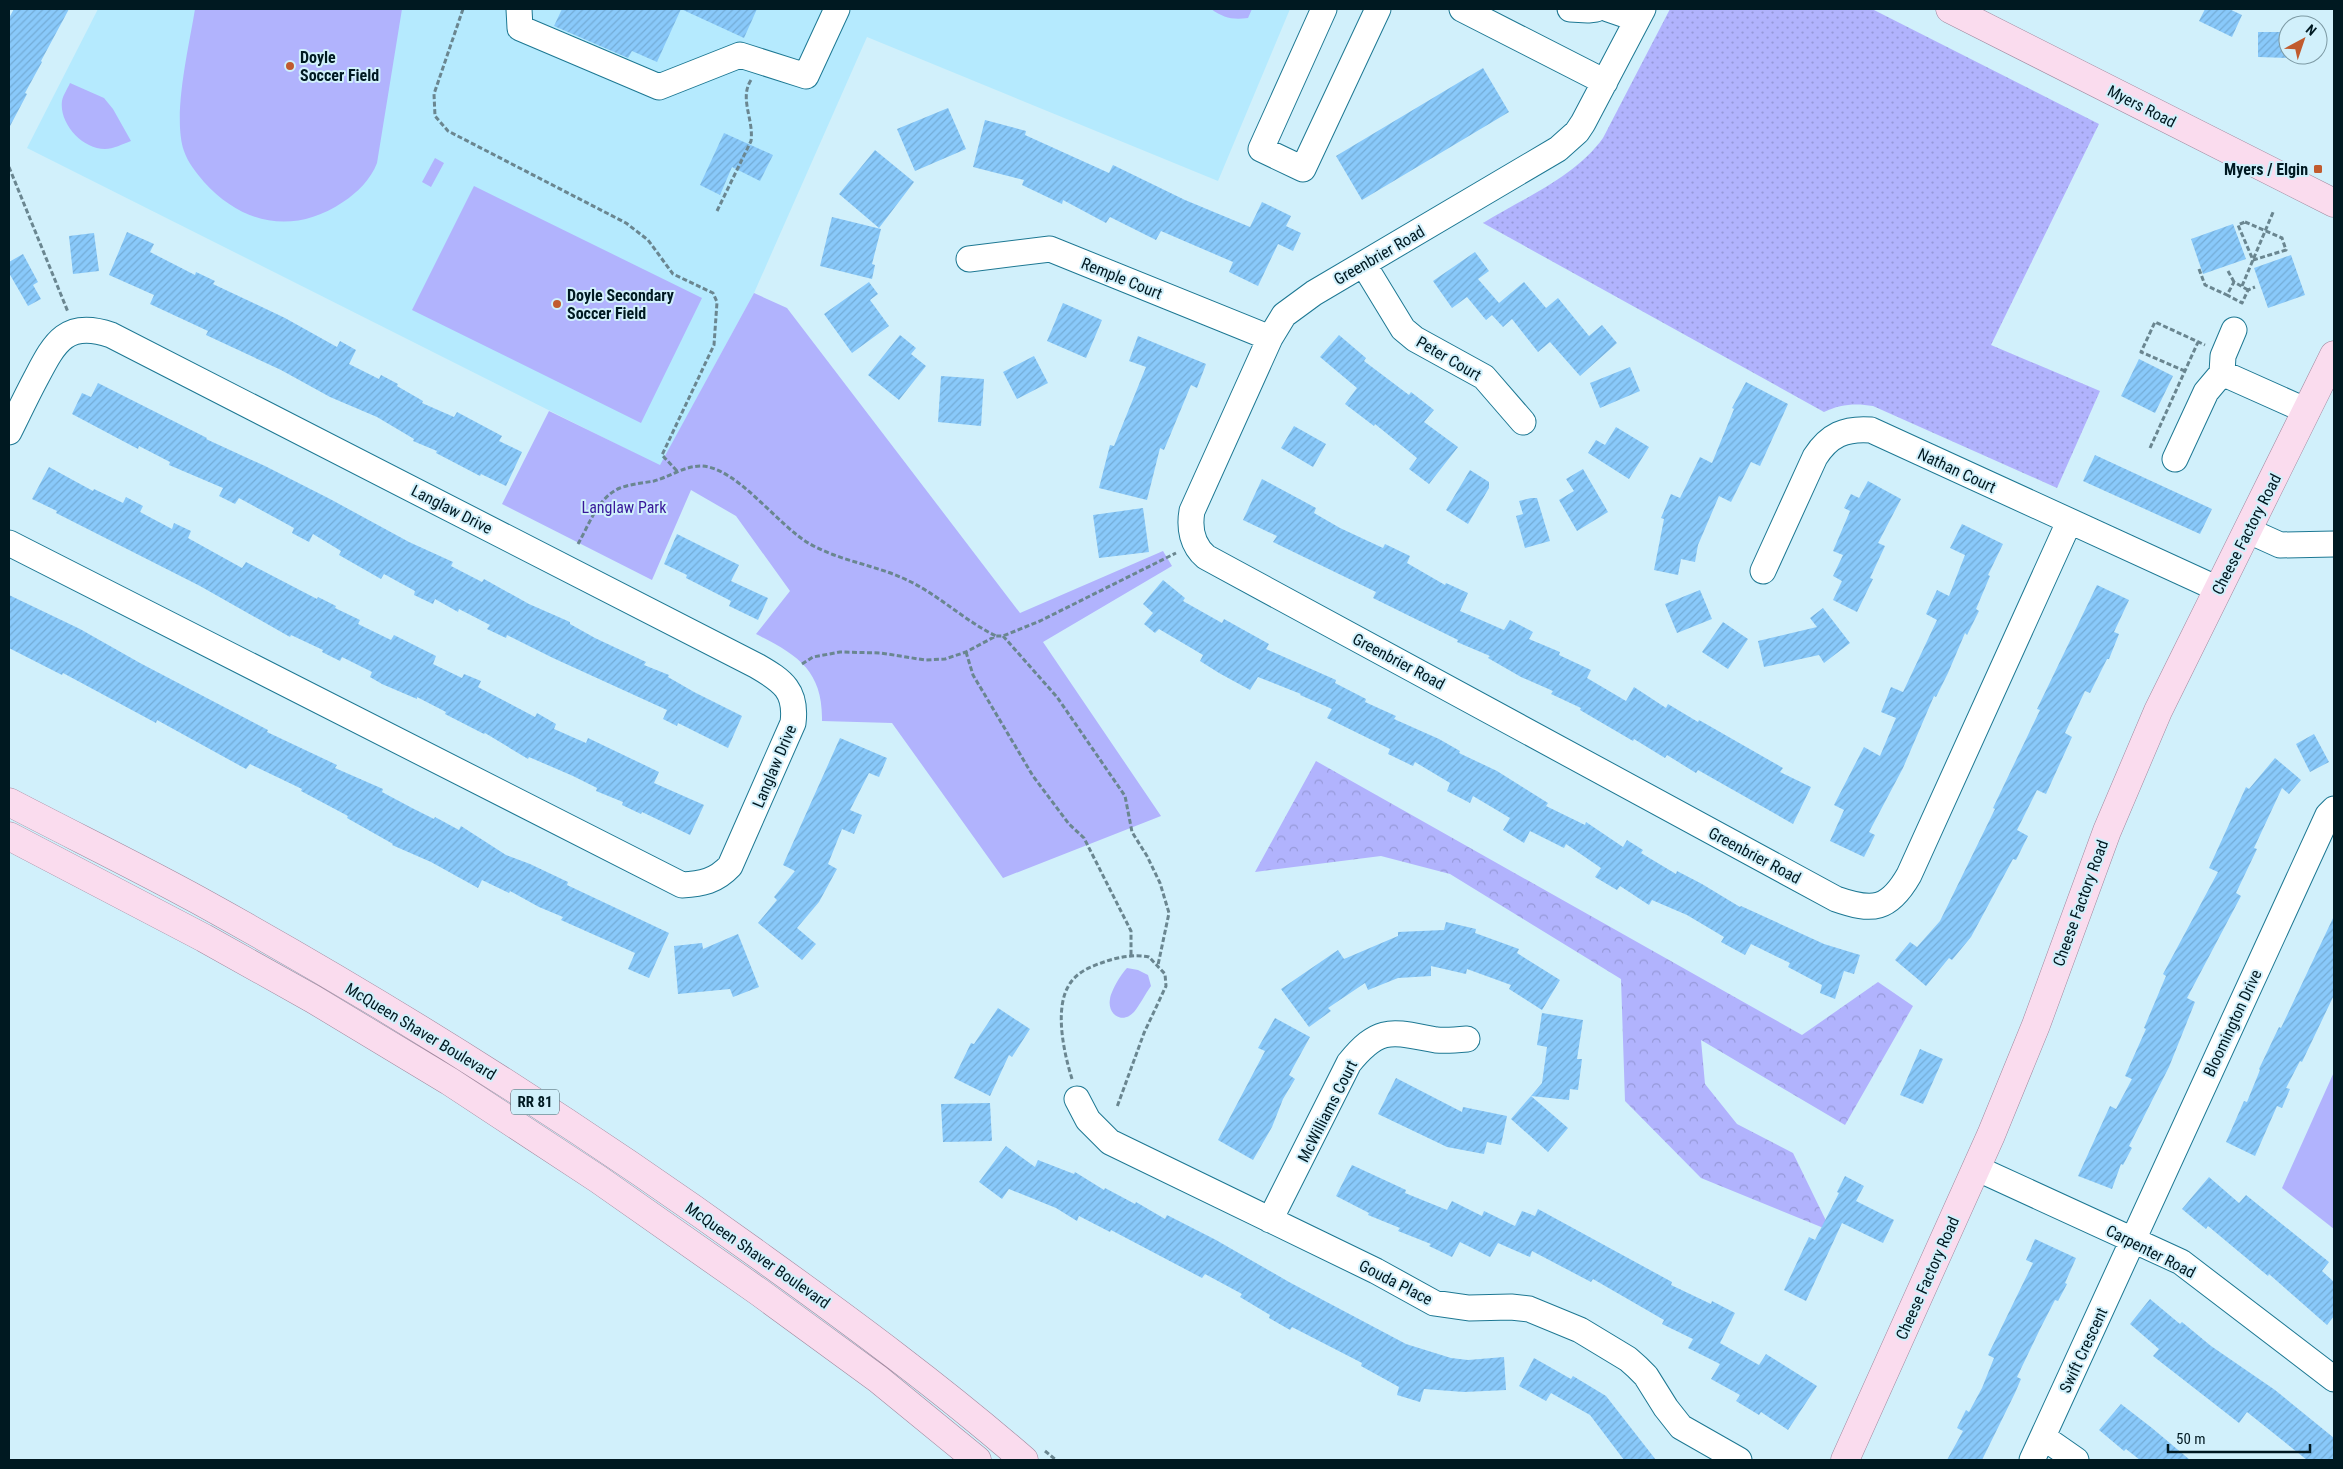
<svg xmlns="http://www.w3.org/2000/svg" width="2343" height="1469" font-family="'Roboto Condensed',sans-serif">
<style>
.built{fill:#b5eafe}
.grass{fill:url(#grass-dots)}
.forest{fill:url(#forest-crowns)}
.park{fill:#b1b3fd}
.building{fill:url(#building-hatch)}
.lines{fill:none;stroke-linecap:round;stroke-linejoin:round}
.minor-casing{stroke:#1d7893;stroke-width:27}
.major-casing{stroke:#a0889e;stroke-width:29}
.path{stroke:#6a8690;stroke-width:3;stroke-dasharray:5 2.5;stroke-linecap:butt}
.minor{stroke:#fff;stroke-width:25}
.major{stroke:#fadcee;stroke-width:28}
.poi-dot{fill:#c15b2e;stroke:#d1f0fb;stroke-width:2}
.labels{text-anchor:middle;stroke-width:4;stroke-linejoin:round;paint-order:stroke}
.shield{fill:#d1f0fb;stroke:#3f5a62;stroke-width:1}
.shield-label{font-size:15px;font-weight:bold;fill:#001921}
.poi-label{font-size:16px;font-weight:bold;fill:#001921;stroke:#d1f0fb;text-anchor:start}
.street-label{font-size:16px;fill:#001921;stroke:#d1f0fb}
.park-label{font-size:16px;fill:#38189a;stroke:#d1f0fb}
</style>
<defs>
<pattern id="grass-dots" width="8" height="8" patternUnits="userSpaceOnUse" patternTransform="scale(1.25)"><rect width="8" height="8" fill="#b1b3fd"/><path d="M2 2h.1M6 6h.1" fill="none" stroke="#9699d9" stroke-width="1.8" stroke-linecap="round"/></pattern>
<pattern id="forest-crowns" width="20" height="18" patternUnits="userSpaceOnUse" patternTransform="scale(1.25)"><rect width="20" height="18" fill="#b1b3fd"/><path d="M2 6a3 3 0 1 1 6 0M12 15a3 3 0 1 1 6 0" fill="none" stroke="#9699d9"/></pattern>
<pattern id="building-hatch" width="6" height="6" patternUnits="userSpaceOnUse" patternTransform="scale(1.25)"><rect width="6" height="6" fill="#89c9fa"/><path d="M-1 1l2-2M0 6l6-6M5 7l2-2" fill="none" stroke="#74acd6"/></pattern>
</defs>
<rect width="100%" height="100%" fill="#d1f0fb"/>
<path class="built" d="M98,9H1290L1218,181L867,37L754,293L660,466L27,148Z"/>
<path class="grass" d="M1670,9H1872L2099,124L1991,345L2100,391L2057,488L1873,406C1856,403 1840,404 1824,412L1483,223C1524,198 1575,177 1603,138Z"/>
<path class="forest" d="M1316,761L1802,1035L1878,982L1913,1006L1845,1125L1701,1040L1705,1084L1737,1124L1793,1153L1831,1231L1701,1178L1625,1101L1621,979L1450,874L1381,856L1255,872Z"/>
<path class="park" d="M195,9H402L377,163C371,179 357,193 343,202C294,235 243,225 204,182C196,172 188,163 184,151C172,116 189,47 195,9Z
M1211,9H1252L1248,18C1232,20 1224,18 1211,9Z
M70,83L104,98L113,109L131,141C123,144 113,149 105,149C82,149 59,123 62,101C63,95 68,88 70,83Z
M435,158L444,163L431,187L422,182Z
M474,186L702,298L641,423L412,310Z
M754,293L787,308L1020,613L1163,551L1172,566L1043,642L1161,816L1003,878L892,723L822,721C823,670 797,655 756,634L790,591L736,516L691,490L652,580L502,504L549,411L660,465Z
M1127,968L1138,970L1148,975L1151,986C1145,994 1140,1005 1134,1012C1122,1025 1107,1014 1110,999C1111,991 1121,974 1127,968Z
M2334,1072V1229L2282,1188Z"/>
<path class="building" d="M14,9H69L41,61L42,62L25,93L27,94L9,128V18Z
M562,9H757L744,38L681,9L657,62L632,51L628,58L554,26Z
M2205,9H2229L2242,15L2232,37L2199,21Z
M2258,32H2288V58L2258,57Z
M1483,68L1509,112L1362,200L1336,156Z
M948,108L966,149L915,171L897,129Z
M985,120L1026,131L1025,135L1109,173L1113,165L1185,200L1250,227L1262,202L1291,216L1286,226L1301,233L1293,251L1278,244L1258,286L1229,272L1233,262L1161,231L1156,240L1110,217L1106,223L1063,200L1062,204L1022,185L1024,180L973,167Z
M724,133L773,155L760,181L732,167L720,195L700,185Z
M875,150L914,182L879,228L839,194Z
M832,217L881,229L872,264L875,265L872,279L820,266Z
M2233,224L2246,259L2203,274L2191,239Z
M127,232L154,244L150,252L195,275L196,272L215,281L213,284L285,318L337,347L340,341L356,350L349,364L379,379L381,375L398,384L397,386L423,401L422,403L454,417L457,412L502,436L499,441L522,452L506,486L481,474L480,476L436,453L437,451L413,441L414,439L377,417L330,397L281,370L206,335L208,331L150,304L154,295L109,275Z
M94,233L99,271L73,274L69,236Z
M1475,252L1489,271L1478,279L1499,303L1524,282L1546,308L1558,298L1589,336L1602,325L1617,343L1580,376L1550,342L1538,352L1512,319L1503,327L1492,315L1486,320L1467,297L1452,308L1433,281Z
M23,254L38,282L33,285L41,299L28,306L9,273V262Z
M2291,255L2305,295L2268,308L2254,268Z
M869,282L878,294L870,300L889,326L852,353L824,314Z
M1063,303L1102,320L1086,358L1047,341Z
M900,335L916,348L911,354L926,366L899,400L868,375Z
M1339,335L1366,358L1364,361L1409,395L1411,392L1434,410L1424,422L1458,447L1429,484L1409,469L1417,458L1375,424L1374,426L1345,404L1357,388L1320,357Z
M1138,336L1206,364L1197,388L1191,385L1164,450L1160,448L1147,500L1099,488L1110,445L1114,446L1146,367L1129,361Z
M1034,356L1048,383L1017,399L1003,372Z
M2139,359L2173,376L2155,413L2121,396Z
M1630,367L1640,391L1600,408L1590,383Z
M941,376L984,379L981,426L938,422Z
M1746,382L1788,404L1760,466L1751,462L1731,502L1719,496L1698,545L1695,562L1681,559L1678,575L1654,570L1664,519L1661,518L1671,494L1680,498L1700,457L1712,463L1734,409L1732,408Z
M98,383L207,438L206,439L265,466L330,499L409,542L453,562L451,566L482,582L484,579L529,604L570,622V624L595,638L646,662L644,665L669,675L668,677L694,692L742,716L728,748L678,723L677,726L663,719L667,710L553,658L507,635L506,638L487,629L490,625L459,609L458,612L435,599L433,604L414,595L415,591L384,574L381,579L339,555L341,551L313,534L309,542L292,533L294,528L239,498L235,504L219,496L223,488L169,465L170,462L139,446L138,449L72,414L82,393L91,397Z
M1294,426L1326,444L1313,467L1281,448Z
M1616,427L1649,447L1629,479L1588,453L1596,440L1605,445Z
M2095,455L2212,509L2200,534L2083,481Z
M49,467L93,491L94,489L123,503L126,497L143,506L140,512L172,529L174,523L191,531L188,538L242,568L246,562L317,599L318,597L336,606L335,608L360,620L358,624L391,640L394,635L436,656L433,664L462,678L464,674L481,681L478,687L535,717L537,713L556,724L554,729L586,743L588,738L659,772L654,783L704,805L690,835L642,812L641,814L622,805L623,802L596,791L597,788L573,776L529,757L528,759L485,733L484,734L445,714L446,712L417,697V699L382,684L370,677L372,672L342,657L340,661L322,652L323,650L291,635L290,637L200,586L56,513L57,511L32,499Z
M1583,469L1608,512L1577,531L1559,500L1574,491L1566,479Z
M1470,470L1489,482V488L1468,524L1446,510Z
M1262,479L1316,508L1314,513L1340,528L1383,548L1385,544L1410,556L1407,563L1445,585L1446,583L1468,593L1460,611L1504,630L1510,620L1533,632L1529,639L1560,652L1559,655L1591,670L1587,678L1626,701L1634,687L1666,708L1668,704L1698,722L1699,720L1783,768L1780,772L1811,787L1793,824L1698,770L1696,773L1667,755L1665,758L1634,739L1633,741L1580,710L1581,708L1551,694L1553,691L1521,677L1488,658L1490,656L1457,642L1458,640L1373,598L1376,592L1273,542L1277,536L1243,520Z
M1868,481L1901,499L1878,543L1885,546L1870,578L1873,579L1857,612L1833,600L1842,581L1833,576L1843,555L1833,551L1850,511L1844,508L1851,494L1859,498Z
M1531,498H1537L1550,541L1525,548L1516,516L1523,514L1519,501Z
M1143,508L1149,552L1099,558L1093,515Z
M1962,524L2003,544L1988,575L1990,576L1976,609L1979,611L1967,635L1965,633L1948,673L1936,697L1934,696L1903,768L1869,832L1875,835L1864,857L1830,841L1844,810L1834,805L1864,747L1880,756L1896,718L1881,712L1891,687L1903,692L1937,620L1926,614L1937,590L1949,596L1965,555L1950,548Z
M677,534L739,565L731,581L768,598L758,620L729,606L731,601L686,578L687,575L664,564Z
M1163,580L1185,598L1183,601L1222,623L1224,619L1269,644L1266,649L1336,680L1335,683L1366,699L1365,702L1396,716L1394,719L1439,739L1460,751L1459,753L1497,771L1548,803L1546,806L1585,825L1586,822L1623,847L1627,840L1643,850L1641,853L1676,874L1677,871L1702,884L1740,907L1741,906L1824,944L1860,955L1854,974L1844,971L1835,999L1820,993L1822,985L1788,967L1790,963L1751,944L1745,955L1721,942L1724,937L1687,915L1652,900L1649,905L1620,886L1617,890L1595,877L1601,868L1566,844L1564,848L1530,831L1524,843L1503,830L1510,818L1473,796L1470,803L1447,791L1450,783L1415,762L1413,766L1388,754L1390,749L1327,718L1332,709L1300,695L1301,694L1258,677L1250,690L1219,673L1200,661L1203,655L1159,629L1155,633L1144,624L1153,613L1143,604Z
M2097,585L2129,600L2114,632L2119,634L2109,659H2107L2090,693L2085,691L2065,733L2072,737L2046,794L2037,790L2017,830L2028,836L2016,860L2013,859L1971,937L1952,960L1949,958L1926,986L1895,960L1910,942L1917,947L1940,921L1995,809L1993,808L2040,710L2037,709Z
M1700,590L1712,619L1677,633L1665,604Z
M9,595L80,629L140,663L268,730L267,732L337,765L335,768L383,789L382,792L412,808L434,819L435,817L459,830L461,826L506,855L530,864L568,882L567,885L669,933L649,978L628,969L635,953L561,920L563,917L539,907L510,891L509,893L482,880L478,888L431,862L392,845L393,844L347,818L348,816L301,791L302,789L250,764L246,769L157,720L156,723L63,673L62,675L9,648Z
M1823,608L1850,643L1824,663L1819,655L1764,667L1758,641L1817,627L1810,618Z
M1723,622L1748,639L1728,669L1702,652Z
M2314,734L2329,762L2310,772L2296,744Z
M840,738L887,758L879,777L869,773L850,810L862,815L854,834L842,829L828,864L837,869L819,902L797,928L816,944L802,960L758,923L777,900L774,897L795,871L783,865Z
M2275,758L2301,780L2289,794L2282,788L2254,848L2257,849L2236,893L2241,896L2187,998L2195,1002L2169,1067L2129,1146L2132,1148L2123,1165L2121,1164L2112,1189L2078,1176L2110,1106L2116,1109L2132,1079L2125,1076L2146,1029L2144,1028L2166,976L2163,974L2218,872L2209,868L2246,787L2249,789Z
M2334,916V995L2302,1062L2300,1061L2286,1088L2290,1089L2282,1108L2277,1106L2255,1156L2226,1142L2244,1101L2247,1102L2260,1070L2259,1069L2279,1027L2281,1028Z
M1446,922L1476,929L1475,933L1519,949L1517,953L1560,980L1542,1010L1509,989L1511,985L1467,969L1466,974L1431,966V976L1398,978L1368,990L1365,983L1328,1008L1331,1011L1309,1027L1281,989L1338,950L1344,959L1398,936V932L1444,930Z
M738,934L759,987L733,997L730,989L678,994L674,946L702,943L703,949Z
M998,1008L1030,1029L1012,1057L1009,1055L990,1096L954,1078L971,1043L974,1044Z
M1542,1013L1583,1020L1577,1059H1582L1578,1090L1570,1089L1569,1100L1531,1096L1542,1083L1547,1047L1537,1045Z
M1275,1018L1310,1037L1289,1075L1295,1079L1283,1099L1272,1127L1253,1160L1218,1140L1265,1051L1258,1048Z
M1920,1049L1943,1059L1923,1104L1900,1095Z
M1396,1078L1462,1112L1463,1107L1507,1116L1501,1145L1487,1142L1484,1154L1447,1147L1378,1114Z
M1531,1096L1568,1128L1548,1152L1511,1119Z
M990,1103L992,1141L943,1142L941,1104Z
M1006,1146L1035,1167L1038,1160L1074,1174L1075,1172L1104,1190L1105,1188L1135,1204L1136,1202L1165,1219L1167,1215L1216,1240L1289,1282L1406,1344L1451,1358L1468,1360L1504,1357L1506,1390L1464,1392L1424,1389L1420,1402L1397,1395L1399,1387L1361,1366L1362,1363L1292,1327L1290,1330L1269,1318L1270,1315L1240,1297L1242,1294L1205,1274L1202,1278L1111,1230L1110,1232L1079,1216L1077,1221L1056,1208L1009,1189L1002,1199L979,1182Z
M1352,1165L1406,1190L1405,1193L1447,1210L1452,1201L1482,1216L1484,1211L1515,1226L1522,1211L1535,1216L1538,1209L1672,1282L1671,1285L1711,1304L1712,1301L1735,1313L1720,1343L1759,1365L1766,1354L1817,1386L1788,1430L1761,1412L1759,1415L1736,1401L1740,1395L1711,1379L1720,1364L1688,1348L1693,1339L1662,1324L1664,1320L1593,1279L1591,1282L1532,1251L1530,1257L1498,1243L1490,1257L1460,1242L1452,1257L1429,1246L1431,1244L1398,1231L1400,1228L1368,1215L1369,1213L1336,1196Z
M1845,1176L1864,1186L1856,1201L1894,1220L1883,1243L1842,1223L1806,1301L1784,1290L1809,1237L1815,1240L1839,1193L1837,1192Z
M2209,1177L2239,1203L2246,1195L2329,1262L2322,1271L2334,1282V1316L2327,1325L2269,1274L2268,1276L2208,1226L2206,1229L2182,1209Z
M2035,1239L2076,1258L2065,1283L2067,1284L2058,1301L2055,1300L2040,1329L2017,1377L2021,1379L2015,1393L1982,1460H1947L1963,1431L1957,1428L1966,1410L1969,1412L1982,1388L1994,1358L1988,1355L2033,1263L2026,1260Z
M2150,1299L2180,1324L2182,1322L2211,1346L2275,1390L2334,1438V1460H2307L2247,1412L2239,1423L2153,1356L2159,1349L2130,1324Z
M1534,1358L1571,1379L1573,1376L1606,1396L1656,1460H1624L1590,1415L1551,1393L1546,1401L1519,1386Z
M2121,1404L2152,1428L2190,1460H2140L2126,1449L2124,1451L2099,1430Z"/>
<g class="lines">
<defs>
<path id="minor" d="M519,9L520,28L659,87L740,55L806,76L837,9
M1324,9L1261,149L1303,169L1378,9
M1462,9L1605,82
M1570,9L1588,10L1596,9
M1608,9L1637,19
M1643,9L1583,123L1577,132L1558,149L1314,293L1284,315L1270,338L1192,511C1189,528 1192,545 1206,557L1836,899C1873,912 1889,910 1909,875L2069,522
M969,259L1050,249L1270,338
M1364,265L1403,329L1415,339L1484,377L1523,422
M2222,373L2223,356L2234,330
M9,432C18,414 26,397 35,380C54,344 65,319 111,335L757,666C783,681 797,691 793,723L730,866C716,881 702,884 682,885L9,543
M2175,459L2206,392L2222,373L2307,411
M2249,531L2280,545L2334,544
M1763,571L1815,457C1829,435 1845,428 1871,430L2218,589
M1077,1099L1088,1120L1110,1142L1376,1271L1434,1303L1469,1308L1511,1307L1529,1309L1580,1330L1628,1359L1637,1367L1646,1376L1666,1408L1681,1427L1739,1460
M1976,1168L2181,1262L2334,1379
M1270,1220L1349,1063C1380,1025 1392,1032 1436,1040C1446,1041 1457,1040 1467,1039
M2043,1437L2076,1460
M2032,1460L2328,815L2334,809"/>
<path id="major" d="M1950,9L2334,203
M9,802C72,835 136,866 198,900C394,1008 583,1128 764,1259C853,1323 941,1388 1024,1460
M9,836L204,938L313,999L449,1081L598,1179L759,1292L878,1379L977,1460
M1845,1460L1991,1135L2036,1025L2107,831L2158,711L2334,355"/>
</defs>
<use href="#minor" class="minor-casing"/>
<use href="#major" class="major-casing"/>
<path class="path" d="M463,9L434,94L435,116L448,131L626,223L648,240L673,274L713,293L717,302L714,345L662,455L678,472
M9,167L68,312
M717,211L751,141C754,119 739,99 751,80
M2245,222L2282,238L2286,250L2253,260L2238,225Z
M2199,269L2205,285L2227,295
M2228,271L2234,282
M2242,286L2274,210
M2248,290L2234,282L2227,295L2242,303L2248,290L2255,287
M2185,371L2141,352L2155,322L2205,345
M2150,448L2198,342
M578,544C589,525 598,497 620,488C631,484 643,483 654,481C669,477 684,466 701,466C737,467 778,526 810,544C842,562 877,565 909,581C940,596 965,621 996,636
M1003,636L1057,697L1125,796L1132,832L1147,856L1160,883L1169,913L1158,965
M966,652L973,675L1033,776L1069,824L1084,838L1131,931V956
M802,664L813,657L840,652L881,653L925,660L945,659L966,652L996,636H1003L1040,621L1176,553
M1072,1079C1064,1053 1053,1006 1071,982C1079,971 1092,966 1104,962C1118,957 1134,954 1149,957L1165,974L1166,986L1144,1033L1117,1107
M1045,1451L1056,1460"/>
<use href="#minor" class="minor"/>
<use href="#major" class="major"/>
</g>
<g class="poi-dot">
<circle cx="290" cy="66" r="5"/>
<rect x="2313" y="164" width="10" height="10" rx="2.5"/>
<circle cx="557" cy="304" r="5"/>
</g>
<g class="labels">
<rect class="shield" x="511" y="1089.5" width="48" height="25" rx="4"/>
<g class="shield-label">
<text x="535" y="1107">RR 81</text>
</g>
<g class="poi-label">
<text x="300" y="63">Doyle<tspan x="300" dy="18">Soccer Field</tspan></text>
<text x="2308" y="175" text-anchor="end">Myers / Elgin</text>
<text x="567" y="301">Doyle Secondary<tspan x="567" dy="18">Soccer Field</tspan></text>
</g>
<g class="street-label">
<text transform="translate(2142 106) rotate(27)" y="6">Myers Road</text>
<text transform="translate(1379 255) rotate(-30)" y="6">Greenbrier Road</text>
<text transform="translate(1122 278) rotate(22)" y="6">Remple Court</text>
<text transform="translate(1449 358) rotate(30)" y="6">Peter Court</text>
<text transform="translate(1957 470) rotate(25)" y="6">Nathan Court</text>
<text transform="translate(452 509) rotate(27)" y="6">Langlaw Drive</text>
<text transform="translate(2246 534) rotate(-63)" y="6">Cheese Factory Road</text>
<text transform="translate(1399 661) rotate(28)" y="6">Greenbrier Road</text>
<text transform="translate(774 766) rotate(-67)" y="6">Langlaw Drive</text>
<text transform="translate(1755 855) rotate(28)" y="6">Greenbrier Road</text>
<text transform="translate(2080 903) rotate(-70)" y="6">Cheese Factory Road</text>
<text transform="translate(2232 1023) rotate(-65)" y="6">Bloomington Drive</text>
<text transform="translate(421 1031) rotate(31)" y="6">McQueen Shaver Boulevard</text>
<text transform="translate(1327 1111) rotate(-63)" y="6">McWilliams Court</text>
<text transform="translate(2151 1251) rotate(27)" y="6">Carpenter Road</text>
<text transform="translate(758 1255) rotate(35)" y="6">McQueen Shaver Boulevard</text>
<text transform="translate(1927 1278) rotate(-66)" y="6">Cheese Factory Road</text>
<text transform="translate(1396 1282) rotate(27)" y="6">Gouda Place</text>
<text transform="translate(2083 1350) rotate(-65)" y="6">Swift Crescent</text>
</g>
<g class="park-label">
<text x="624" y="513">Langlaw Park</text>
</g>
</g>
<rect width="2343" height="1469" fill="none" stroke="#001921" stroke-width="20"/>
<g transform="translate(2303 40) rotate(40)"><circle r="24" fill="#d1f0fb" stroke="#7d9aa4"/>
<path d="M0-4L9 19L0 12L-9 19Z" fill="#c15b2e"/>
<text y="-8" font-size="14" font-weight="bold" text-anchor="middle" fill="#001921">N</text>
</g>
<path d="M2168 1444v8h142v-8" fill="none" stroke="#001921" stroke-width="2.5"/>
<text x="2176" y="1444" font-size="15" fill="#001921" stroke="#d1f0fb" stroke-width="4" paint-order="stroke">50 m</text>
</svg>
